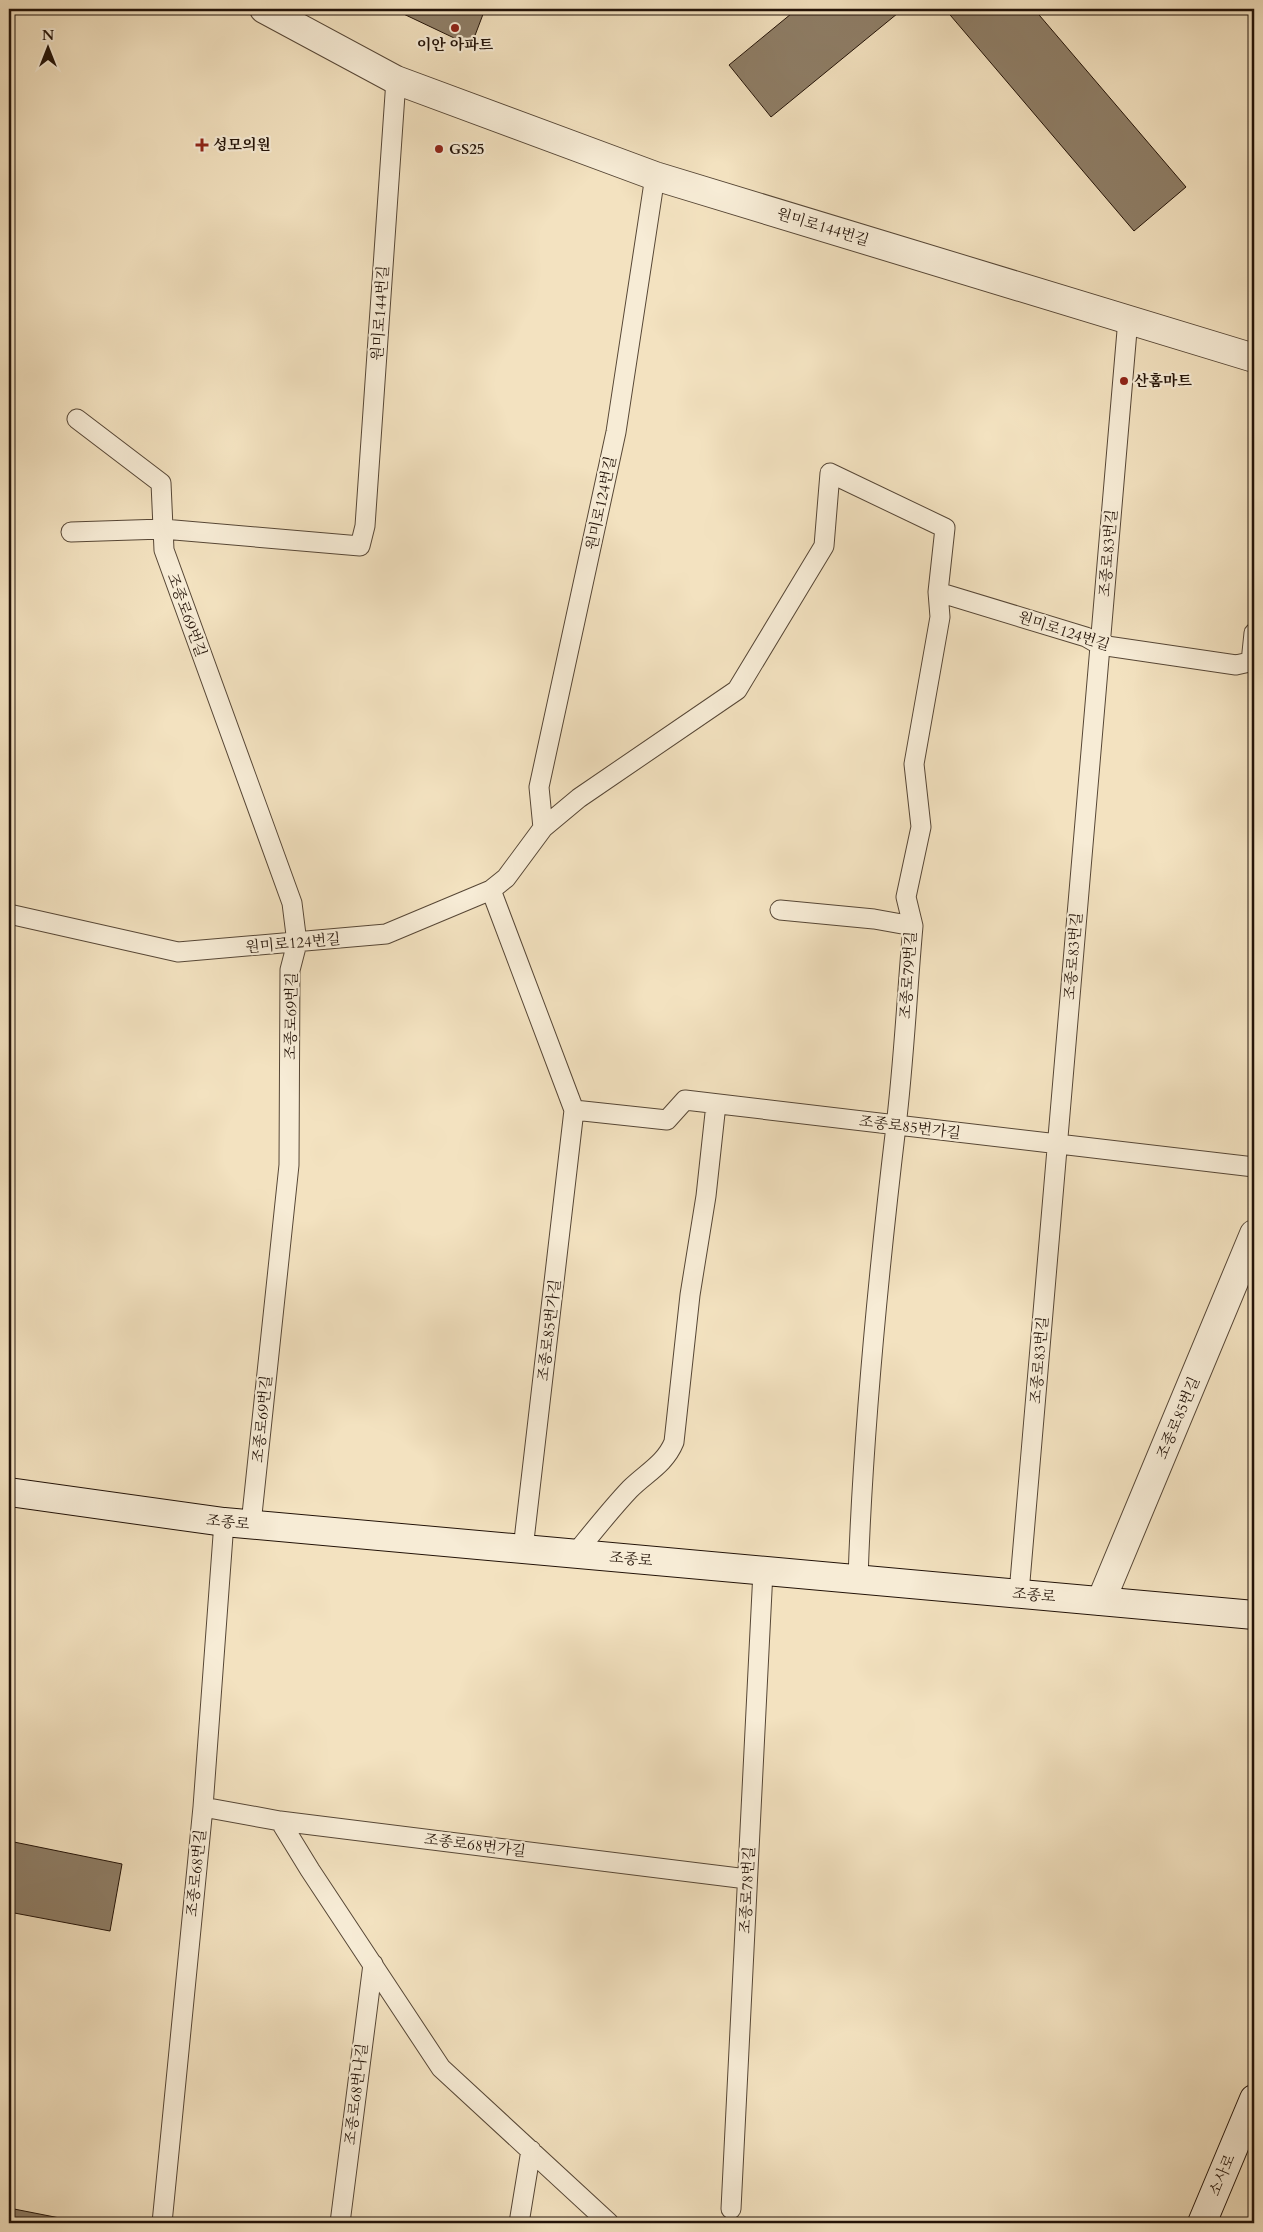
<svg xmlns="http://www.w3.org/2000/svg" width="1263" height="2232" font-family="Cardo,'Noto Serif KR',serif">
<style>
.building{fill:#8f7f68;stroke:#231308}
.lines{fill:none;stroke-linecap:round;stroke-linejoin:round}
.lane-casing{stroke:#574736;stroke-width:21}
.street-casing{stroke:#574736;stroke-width:30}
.secondary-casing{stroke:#231308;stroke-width:30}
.lane{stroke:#f7ecd6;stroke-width:19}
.street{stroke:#f7ecd6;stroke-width:28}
.secondary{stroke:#f7ecd6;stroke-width:28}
.poi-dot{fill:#8f2418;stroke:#f7ecd6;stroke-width:2}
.labels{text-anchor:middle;stroke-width:4.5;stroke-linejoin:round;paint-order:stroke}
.poi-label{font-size:15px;font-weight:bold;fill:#231308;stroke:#f7ecd6;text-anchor:start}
.street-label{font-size:15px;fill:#231308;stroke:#f7ecd6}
</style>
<rect width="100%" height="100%" fill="#f3e2c0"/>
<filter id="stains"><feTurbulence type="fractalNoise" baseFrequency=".004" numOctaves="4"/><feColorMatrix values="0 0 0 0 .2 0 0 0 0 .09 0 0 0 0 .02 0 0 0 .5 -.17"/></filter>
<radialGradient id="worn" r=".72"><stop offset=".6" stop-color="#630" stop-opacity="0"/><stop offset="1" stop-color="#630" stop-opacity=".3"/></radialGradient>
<path class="building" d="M393,9H485L471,46Z
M797,9H903L771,117L729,65Z
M945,9H1034L1186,187L1134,231Z
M9,1841L122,1864L110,1931L9,1912Z
M9,2208L85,2223H9Z"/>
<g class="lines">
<defs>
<path id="lane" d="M77,419L161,483L164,550L292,903L297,943L290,970L289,1165L251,1524
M71,532L163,529L360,546L365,526L396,80
M1251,662L1254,633
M543,828L539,787L616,432L655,176
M491,890L574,1110L523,1549
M780,910L874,919L913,926
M9,914L178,952L386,934L491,890L506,878L543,828L579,798L737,690L824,546L830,473L945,528L938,592L1086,637L1100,645L1236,665L1254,661
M574,1110L667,1120L685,1100L1254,1167
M575,1554C593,1532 611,1509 630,1489C646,1473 665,1464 674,1442L690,1295L706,1196L716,1104
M858,1579C863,1428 878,1277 896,1126C904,1060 907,993 913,926L906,897L921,827L914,764L940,617L938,592
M1019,1593L1128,319
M203,1807L280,1821L747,1879
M280,1821L310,1870L441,2068L609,2223
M731,2209L763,1571
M162,2223L203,1807L224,1522
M340,2223L373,1964
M519,2223L531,2150"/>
<path id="street" d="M264,9L396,80L655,176L1254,358
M1101,1601L1254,1234"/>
<path id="secondary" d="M9,1492L224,1522L1254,1615
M1202,2223L1254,2099"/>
</defs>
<use href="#lane" class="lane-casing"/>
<use href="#street" class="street-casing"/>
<use href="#secondary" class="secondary-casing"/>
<use href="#lane" class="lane"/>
<use href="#street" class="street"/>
<use href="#secondary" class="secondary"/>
</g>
<g class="poi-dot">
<circle cx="455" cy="28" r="5"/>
<path d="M199.5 137.5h5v5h5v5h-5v5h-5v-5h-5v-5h5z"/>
<circle cx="439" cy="149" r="5"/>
<circle cx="1124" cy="381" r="5"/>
</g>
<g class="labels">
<g class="poi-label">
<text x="455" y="50" text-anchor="middle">이안 아파트</text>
<text x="213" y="150">성모의원</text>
<text x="449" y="154">GS25</text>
<text x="1134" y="386">산홈마트</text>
</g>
<g class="street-label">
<text transform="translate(823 227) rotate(17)" y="5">원미로144번길</text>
<text transform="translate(380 313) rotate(-86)" y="5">원미로144번길</text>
<text transform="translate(601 503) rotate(-78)" y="5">원미로124번길</text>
<text transform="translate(1108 553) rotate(-85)" y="5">조종로83번길</text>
<text transform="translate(187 615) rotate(70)" y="5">조종로69번길</text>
<text transform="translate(1064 631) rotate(18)" y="5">원미로124번길</text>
<text transform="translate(293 943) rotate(-5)" y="5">원미로124번길</text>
<text transform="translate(1073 956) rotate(-85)" y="5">조종로83번길</text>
<text transform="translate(908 975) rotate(-86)" y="5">조종로79번길</text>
<text transform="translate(291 1016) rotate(-89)" y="5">조종로69번길</text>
<text transform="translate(910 1127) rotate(7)" y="5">조종로85번가길</text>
<text transform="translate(549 1330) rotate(-83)" y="5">조종로85번가길</text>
<text transform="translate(1039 1360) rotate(-85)" y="5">조종로83번길</text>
<text transform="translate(1178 1418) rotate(-67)" y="5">조종로85번길</text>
<text transform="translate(262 1419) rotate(-84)" y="5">조종로69번길</text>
<text transform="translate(228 1522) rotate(6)" y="5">조종로</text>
<text transform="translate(631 1559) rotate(5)" y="5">조종로</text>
<text transform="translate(1034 1595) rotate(5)" y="5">조종로</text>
<text transform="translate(475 1845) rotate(7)" y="5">조종로68번가길</text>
<text transform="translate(196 1873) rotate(-84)" y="5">조종로68번길</text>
<text transform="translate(747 1890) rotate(-87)" y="5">조종로78번길</text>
<text transform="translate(356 2094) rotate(-83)" y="5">조종로68번나길</text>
<text transform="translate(1222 2175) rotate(-67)" y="5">소사로</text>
</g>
</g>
<rect width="1263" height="2232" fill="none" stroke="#f3e2c0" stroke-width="30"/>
<rect x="10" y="10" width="1243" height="2212" fill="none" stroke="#231308" stroke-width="2.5"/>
<rect x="15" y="15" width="1233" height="2202" fill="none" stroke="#231308"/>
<g transform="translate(48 48)" stroke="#f7ecd6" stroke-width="4" paint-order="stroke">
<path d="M0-4L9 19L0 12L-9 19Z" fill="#231308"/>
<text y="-8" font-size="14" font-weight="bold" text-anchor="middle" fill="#231308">N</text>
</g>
<rect width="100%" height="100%" filter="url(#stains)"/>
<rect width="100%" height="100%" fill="url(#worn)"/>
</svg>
